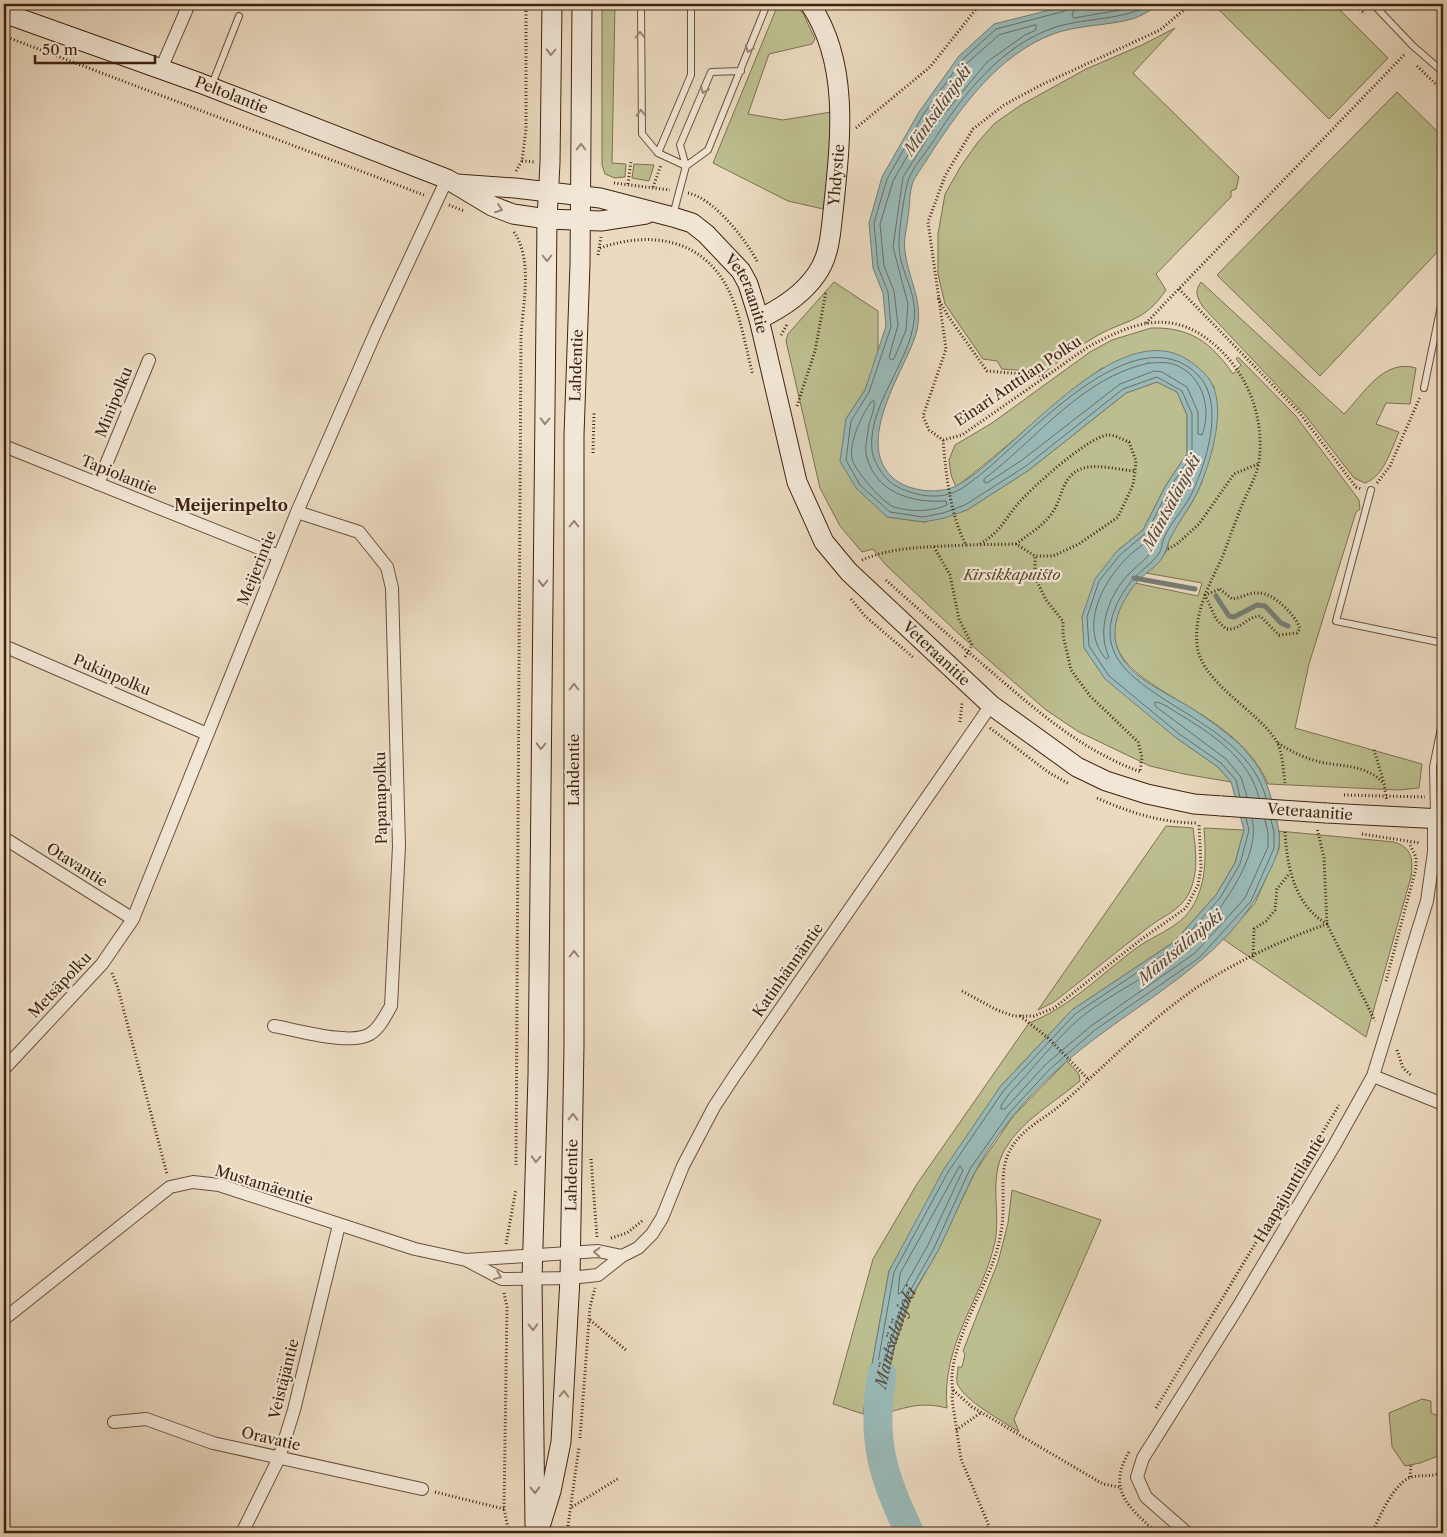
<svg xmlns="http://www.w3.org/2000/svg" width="1447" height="1537" font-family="'Libre Caslon Text',serif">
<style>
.green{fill:#bcbe8f;stroke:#7e704e}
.water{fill:#99bab8;stroke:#757d74}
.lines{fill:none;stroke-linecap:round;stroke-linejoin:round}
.shore{stroke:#6c6e63;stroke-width:1}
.stream{stroke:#757d74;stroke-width:5}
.river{stroke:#99bab8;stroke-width:29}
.lane-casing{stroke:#6b503a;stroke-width:8}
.street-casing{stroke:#6b503a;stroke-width:14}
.secondary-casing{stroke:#40220e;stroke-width:21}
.path{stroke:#40220e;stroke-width:3;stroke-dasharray:1 2.5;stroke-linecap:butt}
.lane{stroke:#f2e7d6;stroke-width:6}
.street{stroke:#f2e7d6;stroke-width:12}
.secondary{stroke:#f2e7d6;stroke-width:19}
.secondary-bridge-casing{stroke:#40220e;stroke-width:21;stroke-linecap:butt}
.secondary-bridge{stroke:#f2e7d6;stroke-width:19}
.oneway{stroke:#998472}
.labels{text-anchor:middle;stroke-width:4.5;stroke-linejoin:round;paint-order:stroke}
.street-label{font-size:15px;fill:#40220e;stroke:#f2e7d6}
.park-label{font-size:15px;font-style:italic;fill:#5f492e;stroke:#f2e7d6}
.water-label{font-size:16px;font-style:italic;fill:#564838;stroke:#f2e7d6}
.neighbourhood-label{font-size:16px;font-weight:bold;fill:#40220e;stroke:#f2e7d6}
</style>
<rect width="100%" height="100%" fill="#ebdac0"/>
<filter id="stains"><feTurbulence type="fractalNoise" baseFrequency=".004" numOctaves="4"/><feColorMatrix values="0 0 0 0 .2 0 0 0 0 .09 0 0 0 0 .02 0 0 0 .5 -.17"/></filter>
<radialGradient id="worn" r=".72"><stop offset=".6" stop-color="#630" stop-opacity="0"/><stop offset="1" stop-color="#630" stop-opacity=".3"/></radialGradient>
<path class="green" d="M602,4H615L612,163L626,164L625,177L615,178L605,174L602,165Z
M782,4H793L803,13L815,39L812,44L769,54L748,114L783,120L831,112L828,175L823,209L788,201L713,163L777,7Z
M1215,4H1334L1388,58L1329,119L1214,5Z
M1175,28L1133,73L1239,177L1236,189L1231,191V197L1156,274L1166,290C1145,321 1129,319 1100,334C1080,345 1063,358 1045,372L1002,369L997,361L983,359L945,304L938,274V234L945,194L961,166L978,142L995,123L1021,105L1086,69L1142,45Z
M1397,92L1443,137V246L1320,376L1217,275Z
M634,164L654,165L649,181L632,178Z
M834,282L878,311V357L865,390L846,419L887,517L924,522L967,510L1029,470L1126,393L1157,382L1177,392L1187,415V454L1166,485L1143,530L1117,551L1082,617L1175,737L1218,767L1231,782L1184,774L1150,766L1079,732L1046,710L960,635L885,564L873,549L862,552L840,526L820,488L786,341L788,334Z
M1201,282L1344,414C1363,395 1383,358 1416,368L1410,404L1386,403L1376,424L1399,432C1391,450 1384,476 1365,483L1354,478L1305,415L1203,307C1197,297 1194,292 1201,282Z
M1151,328C1190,327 1211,342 1233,374L1241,365L1236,359L1238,357L1295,415L1359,500L1360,509L1356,512L1309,664L1295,728L1422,764L1419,788L1399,790L1268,784C1254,750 1220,725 1189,707C1137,675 1084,651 1135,583L1198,596L1202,583L1146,573L1158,563L1168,549V539L1193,501L1202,482L1215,431L1214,386L1102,368C1051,405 1006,449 956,487L951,475L949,460L955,445L992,423L1090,352L1112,340Z
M1166,826L1193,828C1196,850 1199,875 1188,895C1179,911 1163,916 1150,926C1117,951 1086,977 1054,1002L1038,1010Z
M1204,828L1244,830L1235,863L1216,895L1174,942L1072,1010L1000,1087L889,1271L863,1414L833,1404L873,1259L917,1184L1029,1023C1070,1007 1100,975 1135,949C1152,936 1179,928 1191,909C1207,885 1206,855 1204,828Z
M1279,831L1394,842C1413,848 1413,860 1411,877L1366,1037L1223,939L1255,903L1279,849Z
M1067,1061L1079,1074L1080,1081C1054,1103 1023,1119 1005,1149C988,1179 1001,1210 995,1242C982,1300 941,1344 947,1408C924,1402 909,1406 887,1413L886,1385L894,1348L909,1302L938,1250L975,1172L1014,1115Z
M1012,1190L1101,1220L1014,1419L1019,1432C1003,1421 964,1401 957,1383C956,1378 958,1372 958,1367H962L965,1354L963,1351L998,1262L1008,1223Z
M1422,1399L1431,1401V1413L1443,1418V1436L1438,1456L1420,1463L1405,1466L1392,1447L1389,1413Z"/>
<path class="water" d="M1074,4H1162C1152,9 1142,16 1132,19C1106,26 1077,25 1053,34C998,55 962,106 931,153C926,162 917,173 913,182C909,192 910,206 908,217C907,228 903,240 905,251C909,284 927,305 914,340C900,377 855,444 893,478C909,492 940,495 958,485C1014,454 1117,313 1188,360C1196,365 1208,375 1212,384C1227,412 1209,468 1196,495C1189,509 1179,521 1172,535C1168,541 1167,549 1164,555C1158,566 1148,571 1140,579C1127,592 1116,612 1115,630C1112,672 1163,690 1191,708C1207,718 1223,730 1237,742C1255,759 1266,777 1272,801C1275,815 1281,831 1279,846C1277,857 1271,868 1266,878C1229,964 1124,1007 1057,1070C1024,1100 992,1138 972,1178C960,1202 950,1227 938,1251C929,1268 917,1284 909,1301C894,1336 886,1375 887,1413L863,1414L889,1271L944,1169L1000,1087L1072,1010L1174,942L1216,895L1235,863L1244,830L1231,782L1218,767L1175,737L1105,679L1084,648L1082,617L1095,579L1117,551L1143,530L1166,485L1187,454V415L1177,392L1157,382L1126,393L1029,470L967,510L945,518L924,522L887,517L856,488L840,461L846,419L865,390L886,326L883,293L873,268L869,223L882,177L919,112L959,56L994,24Z"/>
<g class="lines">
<g class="shore">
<path d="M1069,4L1065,11L996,29L963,59L923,115L887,179L874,223L878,267L888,292L891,327L869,392L851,421L846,460L860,485L890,512L923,517L943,513L965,505L1026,466L1123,389L1157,377L1182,391L1192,414V455L1170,487L1147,532L1120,555L1099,581L1087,617L1089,646L1109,676L1178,733L1221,763L1236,780L1240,797"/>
<path d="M1076,4L1072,15L1074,18L1132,8L1139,4"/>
<path d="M1152,4C1121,21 1089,17 1056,27C1003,44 963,94 934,140C926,152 915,165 909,178C905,188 898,234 899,246C899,263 909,281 913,298C925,349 866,399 872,451C874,464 886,482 898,487C915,496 939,500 957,491C964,488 970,482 976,478C1026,440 1134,311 1198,375C1226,403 1206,465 1190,497C1183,510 1171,522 1165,536C1161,543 1163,549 1157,556C1151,564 1142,570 1135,577C1122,591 1110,613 1110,632C1109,699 1245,715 1266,798"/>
<path d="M1036,25V30L1025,35L987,62L937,123L903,177L893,247L908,304L906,330L894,359L891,360L889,357L898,325L894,291L884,266L880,224L893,181L929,118L967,63L999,35Z"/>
<path d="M1149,363C1155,363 1162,362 1169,363C1201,370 1213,407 1202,435L1198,434V412L1187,387L1162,372L1154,371L1120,384L1022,460L987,483L984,482V479C1037,439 1082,377 1149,363Z"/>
<path d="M874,401C876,409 868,422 868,431C867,438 865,447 866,454C875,493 911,503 946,501L947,505C931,512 911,512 894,507C883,503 855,471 852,459C849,441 862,415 871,402Z"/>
<path d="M1191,472L1192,475C1185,495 1173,514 1160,531H1157L1156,528L1188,473Z"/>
<path d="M1153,534L1157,536C1155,555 1141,561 1128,575C1109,595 1096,630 1109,657L1106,659C1080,629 1100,586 1124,561C1132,551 1145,545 1153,534Z"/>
<path d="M1247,797L1241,777L1226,759L1155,706V702C1162,702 1172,710 1179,714C1211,733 1250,759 1259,798"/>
<path id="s1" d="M1246,818L1249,830L1240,864L1220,898L1177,946L1075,1014L1004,1090L948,1172L894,1272L870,1408L881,1406V1384L889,1347L905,1300L934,1248L970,1169L1010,1112L1050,1069L1095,1030L1199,958L1251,901L1274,848V832L1271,820"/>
<path d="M1252,819C1263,859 1210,926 1181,951C1150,977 1110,993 1079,1019C1054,1041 1032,1070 1009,1094L1001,1106V1109H1005L1046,1064L1091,1026L1195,953L1245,898L1268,847V833L1265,820"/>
<path d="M960,1166L963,1170L928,1245L901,1293L898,1294L900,1274Z"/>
</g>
<path class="stream" d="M1134,578L1195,589
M1216,596L1229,616L1234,617L1257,605L1265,606L1281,623L1288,626"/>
<path class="river" d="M882,1374C871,1438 882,1476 910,1533"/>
<defs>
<path id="lane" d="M641,4L642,134L658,153L686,166
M1373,4L1413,46L1443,72
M211,87L239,16
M658,153L691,75V4
M686,166L708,150L767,4
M673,215L686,166L680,145L711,72L741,71
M1424,388L1443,296
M1371,490L1336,621L1443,643
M1434,815L1433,767L1443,718"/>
<path id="street" d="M161,69L189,4
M4,446L279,556
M98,484L149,360
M4,646L207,734
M4,838L133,919
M274,1026C297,1030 351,1046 370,1034C380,1028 385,1016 391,1006L399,846L392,588L387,567L359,532L297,512
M4,1069L102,964L133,919L297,512L377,329L447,179
M1373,1076L1443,1104
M466,1260L598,1251L622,1256
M4,1319L170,1187L193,1182L219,1185L415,1249L466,1260L502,1279L570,1278L598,1275L622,1256L638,1248L652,1234L662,1218L683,1166L714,1107L735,1075L991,705
M114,1422L146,1419L213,1443L422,1489
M242,1533L279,1458L294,1410L339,1225
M1187,1533L1146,1497L1137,1477L1143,1458L1238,1307L1334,1146L1373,1076L1427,901L1434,852V819"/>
<g id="secondary">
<path id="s2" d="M4,13L200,83L447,179L492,206L513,214L547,219L601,221L646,214"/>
<path id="s3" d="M457,184L515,188L600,198L673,217L692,223L706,234L741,271L748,284L759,319L797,482L824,542L849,572L991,705L1077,767L1106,781L1147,794L1194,804L1222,806"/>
<path id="s4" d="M759,319C780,309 802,295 816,275C831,255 831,227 834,203C841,136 849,62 810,4"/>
<path d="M1326,813L1443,819"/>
<path d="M535,1525L532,1279L538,1076L547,219L550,163L552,4"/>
<path id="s5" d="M538,1533L551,1491L561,1442L570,1278L574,1045V435L580,264L582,4"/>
</g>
</defs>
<use href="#lane" class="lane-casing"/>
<use href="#street" class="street-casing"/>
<use href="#secondary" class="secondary-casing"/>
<path class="path" d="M1191,4L1160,30L1041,85L1004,105L973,129L945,176L928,222L946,349L923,416L929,430L943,440L962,435L1088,347C1131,324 1168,308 1210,341C1247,370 1265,416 1259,462C1256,477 1248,491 1242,505C1235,522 1229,540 1222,558C1209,585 1194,613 1197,644C1200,683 1258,710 1277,742C1283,753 1283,771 1285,783
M1355,4L1365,14
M4,36L424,195
M1417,66L1443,91
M856,128L930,67L980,4
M522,161L535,162
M516,171L522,161L526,129V4
M614,183L670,190
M628,184L631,161
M653,187L661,165
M688,193C714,198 747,241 758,263
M449,205L464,211
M514,232C533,260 523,303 521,336L516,1165
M600,248C652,230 705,239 730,293C741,317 746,350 753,375
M598,255L601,237
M1179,289L1298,411L1356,487L1361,489
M938,298L948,316L987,371L1047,376
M1146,323L1404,55
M781,335L788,323
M797,406L815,351L826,291
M943,440C946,475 950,514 966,545L1016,544L1035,556V577L1046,600L1063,621V635L1071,670L1090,696L1138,742L1142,757L1140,772
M593,453L594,412
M1377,483L1390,466L1420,397
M980,544C1001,531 1002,523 1017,505C1031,488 1087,438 1107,435C1114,434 1123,440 1129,442L1136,461L1135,471L1133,485L1118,517L1079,544L1053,556H1035
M1016,544C1029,534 1045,525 1054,510C1063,495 1062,477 1081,469C1095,463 1119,470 1135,471
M934,547L950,575L959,619L972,645L964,659
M1168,549L1177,544L1199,524L1234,474L1258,464
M862,560C894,546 932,547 966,545
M886,580C919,610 953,639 987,668C1035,709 1080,750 1141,772
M1220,589L1232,599C1242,598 1249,592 1259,593C1274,593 1295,615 1300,628L1297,633L1279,635L1260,616C1246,617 1240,631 1226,629L1216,619L1205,595Z
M851,599L865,616L914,658
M960,722L962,703
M990,728L1048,772L1069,784
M1278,743C1289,750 1300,756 1313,760C1338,768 1365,762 1384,784L1387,801
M1374,750L1384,783
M1344,795L1425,797
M1097,798C1128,812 1162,823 1196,823
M1285,832C1287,866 1294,905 1327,924L1375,1021
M1362,834L1420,843
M1253,957L1254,929L1266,921L1275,910L1277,889L1289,874
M112,973L117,985L167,1174
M1386,981L1416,868V857L1409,843
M962,991L997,1010L1014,1016H1034L1054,1008L1143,938L1186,908L1198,885L1201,868L1199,823
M1020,1016L1047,1037L1089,1080
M1397,1050L1403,1068L1412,1076
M591,1159L597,1237
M611,1238L627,1233L642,1221
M506,1244L516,1189
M1443,1292V1327
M504,1293L507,1307L504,1509L509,1533
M590,1320L626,1350
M953,1390L952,1399L961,1459L989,1526L984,1533
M1156,1408L1339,1105
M956,1430L982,1412
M580,1438L590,1307L595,1288
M1442,1441H1443
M1129,1452C1106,1491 1130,1508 1157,1533
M1410,1477L1411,1464
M1119,1487L1103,1484L972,1407L953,1390C945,1357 981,1295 993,1262C999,1246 1003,1227 1003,1210C1004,1190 1000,1169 1010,1150C1022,1128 1045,1119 1063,1103C1108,1063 1159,1010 1210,979C1246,957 1287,938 1327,924L1324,858L1317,828
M435,1492L504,1509
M572,1507L619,1478
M1443,1515V1519
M567,1533L579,1447
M1372,1533C1379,1518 1393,1485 1409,1478C1421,1473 1432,1479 1443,1471"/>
<use href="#lane" class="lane"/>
<use href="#street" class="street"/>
<use href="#secondary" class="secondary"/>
<defs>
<path id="secondary-bridge" d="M1222,806L1326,813"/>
</defs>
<use href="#secondary-bridge" class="secondary-bridge-casing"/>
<use href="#secondary-bridge" class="secondary-bridge"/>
</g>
<defs><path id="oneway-chevron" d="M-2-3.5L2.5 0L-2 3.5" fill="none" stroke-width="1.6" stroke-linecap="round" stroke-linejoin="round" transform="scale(1.25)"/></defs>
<g class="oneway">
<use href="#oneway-chevron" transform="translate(640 35) rotate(-90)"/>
<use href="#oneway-chevron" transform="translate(749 49) rotate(111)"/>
<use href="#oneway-chevron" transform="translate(551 52) rotate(91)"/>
<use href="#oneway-chevron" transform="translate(704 90) rotate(113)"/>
<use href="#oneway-chevron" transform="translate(641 113) rotate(-92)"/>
<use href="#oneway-chevron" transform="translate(581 147) rotate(-90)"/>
<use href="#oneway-chevron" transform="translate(499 209) rotate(20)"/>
<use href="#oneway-chevron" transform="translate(547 258) rotate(90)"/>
<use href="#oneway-chevron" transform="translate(545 421) rotate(91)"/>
<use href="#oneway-chevron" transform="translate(574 524) rotate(-90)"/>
<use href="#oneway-chevron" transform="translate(543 583) rotate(91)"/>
<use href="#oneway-chevron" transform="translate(574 687) rotate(-90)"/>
<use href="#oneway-chevron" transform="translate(541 746) rotate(91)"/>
<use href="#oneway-chevron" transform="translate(574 954) rotate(-90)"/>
<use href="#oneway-chevron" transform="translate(573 1117) rotate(-89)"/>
<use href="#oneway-chevron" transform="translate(536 1159) rotate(92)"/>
<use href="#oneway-chevron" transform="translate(597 1252) rotate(-177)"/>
<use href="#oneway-chevron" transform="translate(498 1276) rotate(22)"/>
<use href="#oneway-chevron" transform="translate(533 1327) rotate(89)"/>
<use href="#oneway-chevron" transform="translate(564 1394) rotate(-87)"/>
<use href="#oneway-chevron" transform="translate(535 1490) rotate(89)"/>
</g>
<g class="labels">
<g class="street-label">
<text dy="5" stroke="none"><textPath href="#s2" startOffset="242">Peltolantie</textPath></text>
<text dy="5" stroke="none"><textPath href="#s4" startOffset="176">Yhdystie</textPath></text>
<text dy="5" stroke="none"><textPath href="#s3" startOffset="331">Veteraanitie</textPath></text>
<text dy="5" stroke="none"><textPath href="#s5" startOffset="1171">Lahdentie</textPath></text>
<text transform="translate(1018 381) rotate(-34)" y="5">Einari Anttilan Polku</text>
<text transform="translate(114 402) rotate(-68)" y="5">Minipolku</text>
<text transform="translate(119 475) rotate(22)" y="5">Tapiolantie</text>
<text transform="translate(257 568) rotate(-68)" y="5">Meijerintie</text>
<text dy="5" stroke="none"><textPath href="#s3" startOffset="751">Veteraanitie</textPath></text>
<text transform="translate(112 675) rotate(23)" y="5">Pukinpolku</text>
<text transform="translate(574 770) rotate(-90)" y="5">Lahdentie</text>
<text transform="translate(381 798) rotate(-91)" y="5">Papanapolku</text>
<text transform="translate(1310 812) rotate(4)" y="5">Veteraanitie</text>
<text transform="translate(77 865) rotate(32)" y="5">Otavantie</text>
<text transform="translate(788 970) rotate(-55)" y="5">Katinhännäntie</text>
<text transform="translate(60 985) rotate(-47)" y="5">Metsäpolku</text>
<text dy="5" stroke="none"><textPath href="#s5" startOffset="361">Lahdentie</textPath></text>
<text transform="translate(264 1185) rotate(17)" y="5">Mustamäentie</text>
<text transform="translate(1290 1188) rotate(-59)" y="5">Haapajunttilantie</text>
<text transform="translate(284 1379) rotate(-76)" y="5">Veistäjäntie</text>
<text transform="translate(271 1439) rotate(13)" y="5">Oravatie</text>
</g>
<g class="park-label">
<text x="1012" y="580">Kirsikkapuisto</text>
</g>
<g class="water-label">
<text transform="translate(937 110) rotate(-55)" y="6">Mäntsälänjoki</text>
<text transform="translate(1171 502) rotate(-62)" y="6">Mäntsälänjoki</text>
<text transform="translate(1180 947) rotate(-40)" y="6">Mäntsälänjoki</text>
<text dy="6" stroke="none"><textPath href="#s1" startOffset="811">Mäntsälänjoki</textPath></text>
</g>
<g class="neighbourhood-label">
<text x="231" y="511">Meijerinpelto</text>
</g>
</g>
<rect width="1447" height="1537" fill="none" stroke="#ebdac0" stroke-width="20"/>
<rect x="5" y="5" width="1437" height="1527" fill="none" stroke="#40220e" stroke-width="2.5"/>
<rect x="10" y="10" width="1427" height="1517" fill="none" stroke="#40220e"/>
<path d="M35 55v8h120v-8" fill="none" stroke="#40220e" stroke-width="2.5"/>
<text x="42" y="55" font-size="15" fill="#40220e" stroke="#f2e7d6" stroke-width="4" paint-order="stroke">50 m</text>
<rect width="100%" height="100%" filter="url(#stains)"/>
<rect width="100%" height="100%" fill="url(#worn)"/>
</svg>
